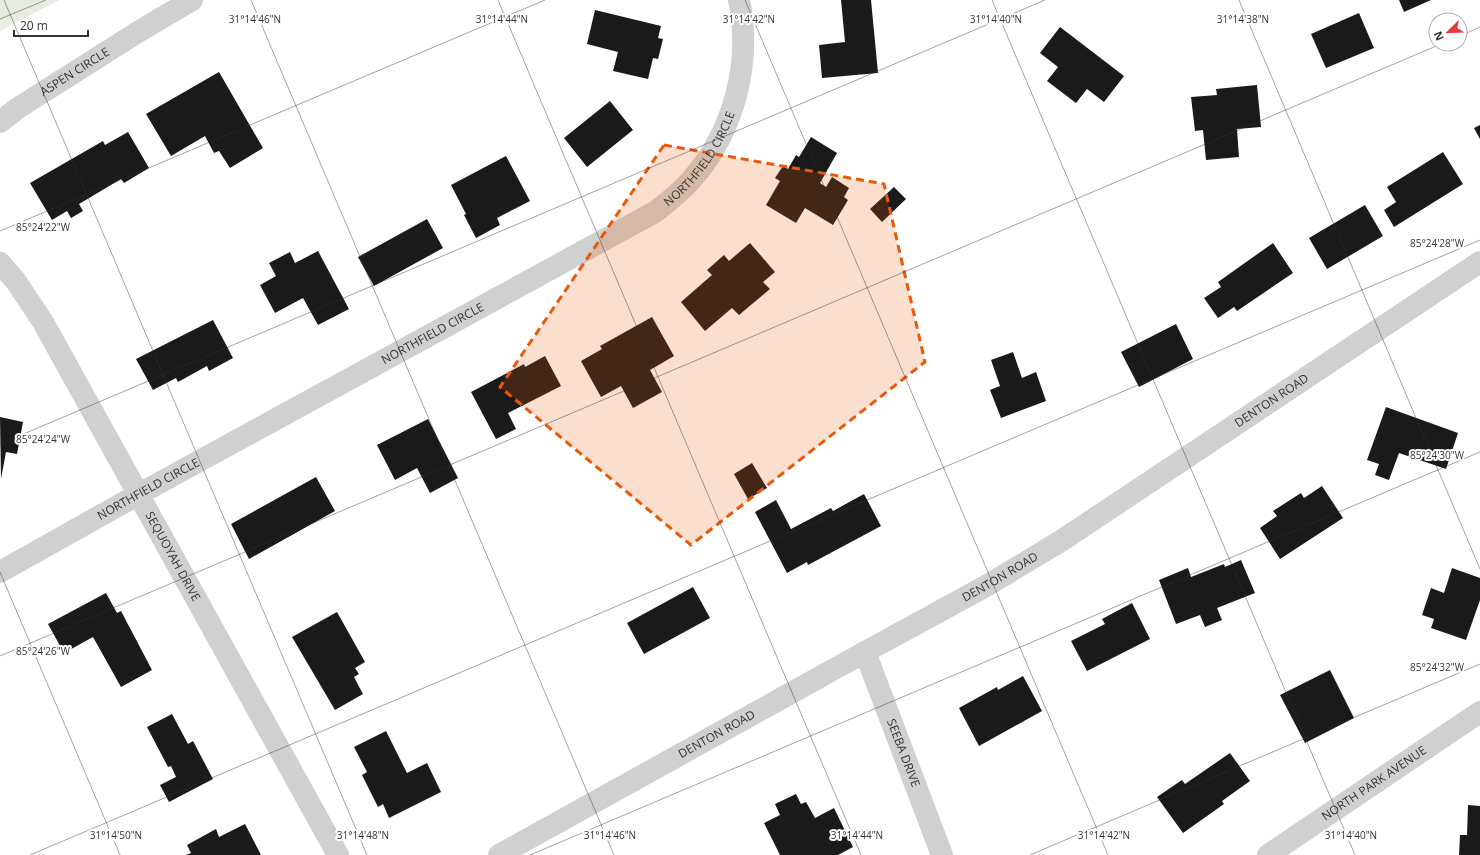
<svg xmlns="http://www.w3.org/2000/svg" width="1480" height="855" font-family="'Open Sans',sans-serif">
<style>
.green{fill:#e6ecdf}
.building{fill:#1a1a1a}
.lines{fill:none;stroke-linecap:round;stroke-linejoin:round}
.minor{stroke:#d0d0d0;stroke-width:22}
.marked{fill:#e8590c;fill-opacity:0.2;stroke:#e8590c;stroke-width:3;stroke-dasharray:8 5;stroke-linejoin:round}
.ticks{fill:none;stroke:#333;stroke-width:1;stroke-opacity:0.45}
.labels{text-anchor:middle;stroke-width:4;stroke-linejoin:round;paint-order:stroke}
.street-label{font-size:12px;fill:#333;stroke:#fff}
.ticks-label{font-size:10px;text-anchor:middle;fill:#333;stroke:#fff;stroke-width:4;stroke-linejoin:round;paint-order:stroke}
</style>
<rect width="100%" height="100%" fill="#fff"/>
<path class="green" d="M0,0H59L0,31Z"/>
<path class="building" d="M841,0H871L878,73L822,78L819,45L845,42Z
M1399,0H1431L1404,12Z
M595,10L661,26L658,38L663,39L658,59L653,58L648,79L613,71L618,52L587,44Z
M1359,13L1374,48L1326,68L1311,34Z
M1060,27L1124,76L1104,102L1087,89L1076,103L1047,81L1058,67L1040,53Z
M219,72L263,148L230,168L219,151L214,153L205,136L171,156L146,114Z
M1257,85L1261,127L1237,129L1239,157L1206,160L1203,130L1195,131L1191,97L1217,95L1216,89Z
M610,101L633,130L587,167L564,138Z
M1480,125V139L1474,128Z
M128,132L149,168L124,183L121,179L79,204L83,211L71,218L67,211L52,220L30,183L103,141L105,145Z
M811,137L837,153L820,183L826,187L832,177L849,188L844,197L848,200L833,225L805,208L796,223L766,205L780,181L775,178L783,166L788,169L796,155L799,157Z
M1443,152L1463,184L1394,227L1384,210L1396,202L1387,187Z
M506,156L530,201L497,218L500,225L476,238L464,215L466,214L451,185Z
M894,187L906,199L882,222L870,209Z
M1365,205L1383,236L1327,269L1309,238Z
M427,219L443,248L374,286L358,257Z
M750,243L775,272L763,282L770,289L739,315L732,308L705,331L681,302L712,275L707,270L724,255L729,261Z
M1273,243L1293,273L1237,311L1234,307L1218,318L1204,298L1221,287L1218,282Z
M318,251L349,309L318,325L303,298L275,313L260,285L276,276L269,263L290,252L295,263Z
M652,317L674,356L650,370L662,392L633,408L621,386L601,397L581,361L602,349L600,346Z
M213,320L233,358L209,371L207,366L178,382L176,378L153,390L136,359Z
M1176,324L1193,359L1139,387L1121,352Z
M1013,352L1022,378L1036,372L1046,401L1001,418L990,390L1000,386L991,360Z
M545,356L561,386L508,413L516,429L496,439L471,392L524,364L525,367Z
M1386,407L1458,433L1446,469L1399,453L1389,480L1375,475L1379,464L1367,460Z
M0,417L23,422L17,454L6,452L1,479Z
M428,419L458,478L430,493L417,468L395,480L377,445Z
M752,463L767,488L748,499L734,474Z
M316,477L335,511L249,559L231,524Z
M1322,486L1343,518L1280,559L1260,528L1277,516L1273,511L1301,493L1304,498Z
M864,494L881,526L808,565L807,562L787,573L755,512L776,500L791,529L831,508L833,511Z
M1241,560L1255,593L1217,608L1222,620L1205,627L1200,615L1176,624L1159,580L1188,568L1191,577L1224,564L1225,567Z
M1452,568L1480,578V600L1466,640L1431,628L1434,619L1422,615L1431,588L1444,593Z
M693,587L710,618L644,654L627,623Z
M106,593L117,613L121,611L152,670L121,687L93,637L64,653L48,624Z
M1132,603L1150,639L1087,671L1071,641L1105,624L1102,619Z
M337,612L365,662L355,668L359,674L354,677L363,694L335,710L292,637Z
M1330,670L1354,718L1305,743L1280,695Z
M1023,676L1042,711L979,746L959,708L997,687L998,690Z
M172,714L188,744L193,741L213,779L169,802L160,785L176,777L171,766L168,767L147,727Z
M386,731L407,773L427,763L441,792L389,818L383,804L378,807L362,775L367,772L354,747Z
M1230,753L1250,781L1222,801L1224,804L1183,833L1157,797L1182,780L1185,784Z
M796,794L801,804L806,802L815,818L834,808L853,847L838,855H780L764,823L780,815L775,804Z
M1468,805L1480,806V855H1459L1460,835H1467Z
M245,824L261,855H186L191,853L187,845L216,829L219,837Z"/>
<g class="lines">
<g class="minor">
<path id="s1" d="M0,122L18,108L138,32L192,0"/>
<path id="s2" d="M0,263L15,280L43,322L338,855"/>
<path id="s3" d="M0,572L139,494L655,212C668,202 681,192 692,179C734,131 752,63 739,0"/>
<path id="s4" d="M865,652L942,855"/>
<path id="s5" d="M499,855L865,652L986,586L1061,541L1480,262"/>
<path id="s6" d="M1268,855L1480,712"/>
</g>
</g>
<path class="marked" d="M664,145L884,184L925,362L691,545L500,387Z"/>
<path class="ticks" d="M4,0L367,855M251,0L614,855M498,0L861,855M745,0L1108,855M992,0L1355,855M1239,0L1480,569M0,19L46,0M1460,36L1480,27M0,231L545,0M0,444L1045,0M0,572L120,855M0,656L1441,44M30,855L1480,240M530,855L1480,452M1030,855L1480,664"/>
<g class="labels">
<g class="street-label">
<text dy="4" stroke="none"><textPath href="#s1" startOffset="90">ASPEN CIRCLE</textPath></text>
<text dy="4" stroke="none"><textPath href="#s3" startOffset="818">NORTHFIELD CIRCLE</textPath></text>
<text dy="4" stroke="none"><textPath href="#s3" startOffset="494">NORTHFIELD CIRCLE</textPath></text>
<text dy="4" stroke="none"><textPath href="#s5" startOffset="897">DENTON ROAD</textPath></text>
<text dy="4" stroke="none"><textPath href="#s3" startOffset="170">NORTHFIELD CIRCLE</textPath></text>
<text dy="4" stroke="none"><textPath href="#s2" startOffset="341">SEQUOYAH DRIVE</textPath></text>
<text dy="4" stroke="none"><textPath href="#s5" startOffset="573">DENTON ROAD</textPath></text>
<text dy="4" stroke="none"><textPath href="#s5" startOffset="249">DENTON ROAD</textPath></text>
<text dy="4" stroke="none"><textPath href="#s4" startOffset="108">SEEBA DRIVE</textPath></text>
<text dy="4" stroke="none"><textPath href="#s6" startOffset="128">NORTH PARK AVENUE</textPath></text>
</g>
</g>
<g class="ticks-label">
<text x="255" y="23">31°14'46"N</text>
<text x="502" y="23">31°14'44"N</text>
<text x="749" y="23">31°14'42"N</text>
<text x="996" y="23">31°14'40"N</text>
<text x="1243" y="23">31°14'38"N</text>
<text x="43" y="231">85°24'22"W</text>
<text x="1437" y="247">85°24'28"W</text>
<text x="43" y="443">85°24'24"W</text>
<text x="1437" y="459">85°24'30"W</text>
<text x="43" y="655">85°24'26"W</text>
<text x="1437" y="671">85°24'32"W</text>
<text x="116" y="839">31°14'50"N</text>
<text x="363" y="839">31°14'48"N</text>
<text x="610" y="839">31°14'46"N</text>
<text x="857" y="839">31°14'44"N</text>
<text x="1104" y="839">31°14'42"N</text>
<text x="1351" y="839">31°14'40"N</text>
</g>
<g transform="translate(1448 32) rotate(247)"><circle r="19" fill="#ffffff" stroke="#adadad"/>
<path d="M0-3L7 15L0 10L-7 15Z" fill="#e63946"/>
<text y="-6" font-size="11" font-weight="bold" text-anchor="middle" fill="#333333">N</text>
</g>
<path d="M14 30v6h74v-6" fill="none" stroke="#333333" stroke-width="2"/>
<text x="20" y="30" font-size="12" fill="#333333" stroke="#ffffff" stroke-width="3" paint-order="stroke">20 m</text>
</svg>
